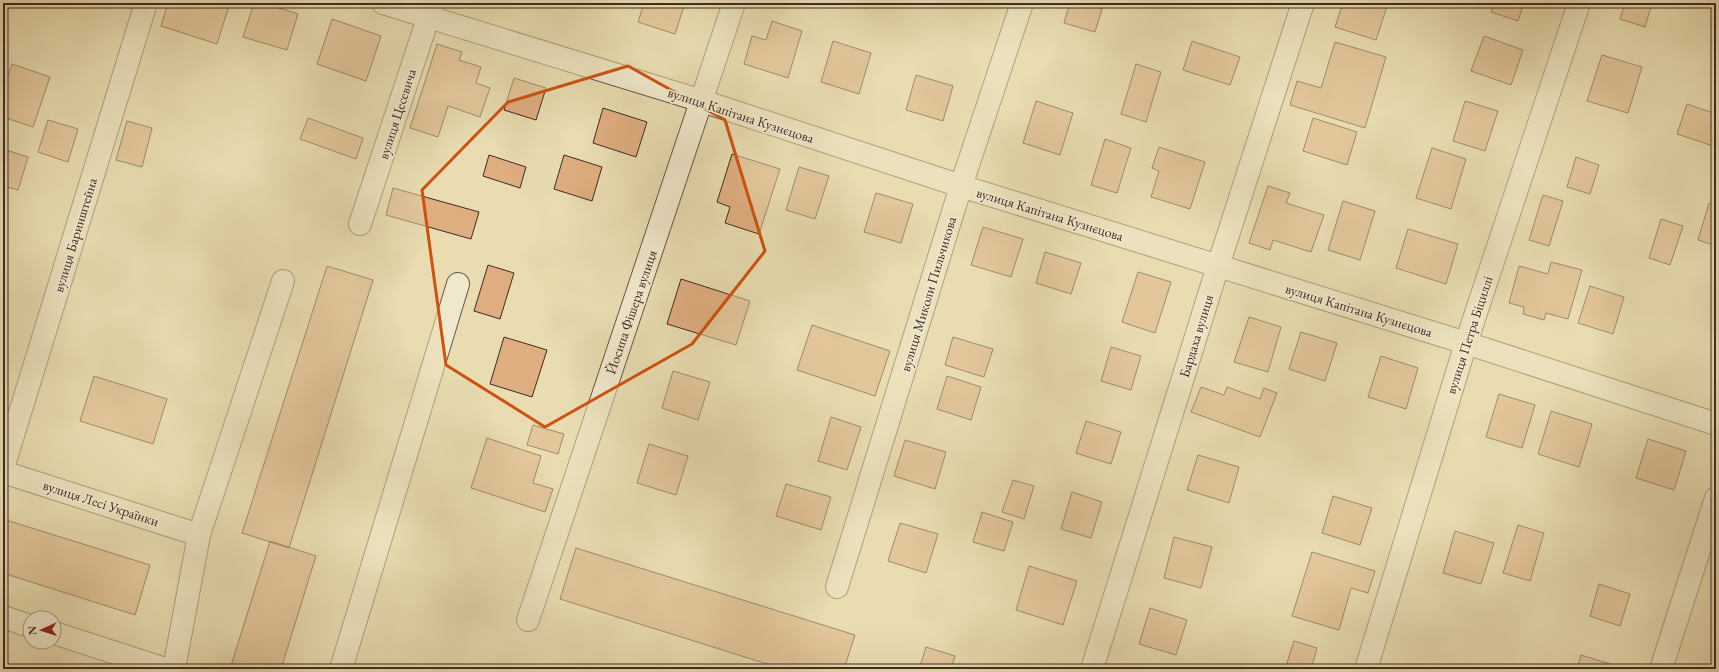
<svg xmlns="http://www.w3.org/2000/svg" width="1719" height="672" font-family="'EB Garamond',serif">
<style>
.building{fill:#dead80;stroke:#3f2b23}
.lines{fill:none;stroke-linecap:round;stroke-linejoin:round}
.minor-casing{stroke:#695746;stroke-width:24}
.minor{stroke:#f0e8cc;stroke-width:22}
.marked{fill:none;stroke:#cf520f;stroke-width:3;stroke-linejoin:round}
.labels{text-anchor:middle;stroke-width:3.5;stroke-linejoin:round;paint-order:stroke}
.street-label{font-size:14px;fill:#3f2b23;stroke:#f0e8cc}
</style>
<rect width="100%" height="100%" fill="#e8dcb0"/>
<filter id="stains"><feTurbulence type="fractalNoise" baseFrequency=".005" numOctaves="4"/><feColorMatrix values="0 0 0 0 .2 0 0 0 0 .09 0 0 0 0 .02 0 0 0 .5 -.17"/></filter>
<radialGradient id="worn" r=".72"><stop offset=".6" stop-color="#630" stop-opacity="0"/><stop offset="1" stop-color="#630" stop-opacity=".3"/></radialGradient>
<path class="building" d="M168,3H230L217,44L161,26Z
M254,3H263L298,14L287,50L243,37Z
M644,3H685L675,34L638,22Z
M850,3H868L867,8Z
M1070,3H1084L1102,9L1095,32L1064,23Z
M1343,3H1388L1376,40L1335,27Z
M1494,3H1524L1518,21L1491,12Z
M1625,3H1652L1645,27L1620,19Z
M332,19L381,36L366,81L317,64Z
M772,21L802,31L788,78L744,64L752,36L766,40Z
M1484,36L1523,50L1511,85L1471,71Z
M833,41L871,53L859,94L821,82Z
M1192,41L1240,57L1230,85L1183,70Z
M1335,42L1386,57L1365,128L1290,105L1297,81L1321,88Z
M437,44L462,52L459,60L481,67L476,83L490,88L480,117L448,106L438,137L410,128Z
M1602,55L1642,67L1628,113L1587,101Z
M12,64L50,77L33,127L3,117V91Z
M1136,64L1161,72L1146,122L1121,114Z
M916,75L953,86L943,121L906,110Z
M514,78L546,88L536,120L504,110Z
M1036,101L1073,113L1060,155L1023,143Z
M1465,101L1498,111L1485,151L1453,141Z
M1687,104L1716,114V147L1677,134Z
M603,108L647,122L636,157L593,143Z
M308,118L363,138L356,159L300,139Z
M1313,118L1357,132L1347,165L1303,151Z
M48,120L78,129L68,162L38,152Z
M127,121L152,128L142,167L116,160Z
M1105,139L1131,148L1117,193L1091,185Z
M1159,147L1205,162L1190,209L1151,197L1159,171L1152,168Z
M1432,148L1466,159L1451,209L1416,198Z
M3,149L28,157L18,190L3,186Z
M732,154L780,169L759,234L725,223L730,207L717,202Z
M489,155L526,167L520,188L483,176Z
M564,155L602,167L592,201L554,189Z
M1576,157L1599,165L1590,194L1567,187Z
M799,167L829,176L815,219L786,210Z
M1268,186L1290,193L1286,203L1324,215L1311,252L1273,240L1270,250L1249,243Z
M393,188L479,212L471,239L386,215Z
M876,193L913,204L901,243L864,232Z
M1543,195L1563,201L1549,246L1529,240Z
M1343,201L1375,211L1360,260L1328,250Z
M1709,203L1716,205V246L1698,240Z
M1661,219L1683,226L1670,265L1649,258Z
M983,227L1023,239L1011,277L971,265Z
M1408,229L1458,244L1446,284L1396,268Z
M1045,252L1081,263L1071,294L1036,283Z
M1551,262L1582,270L1568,319L1546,313L1544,320L1523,314L1524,307L1509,303L1519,266L1548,274Z
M488,265L514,273L500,319L474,311Z
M327,266L373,280L289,548L242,533Z
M1138,272L1171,282L1155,333L1122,322Z
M681,279L750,301L736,345L667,324Z
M1590,286L1624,297L1613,334L1578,323Z
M1249,317L1281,327L1268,372L1234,362Z
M812,325L890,351L875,396L797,370Z
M1301,332L1337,343L1325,381L1289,369Z
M504,337L547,350L532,397L490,384Z
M953,337L993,349L984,377L945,365Z
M1111,347L1141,356L1131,390L1101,381Z
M1381,356L1418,368L1406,409L1368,397Z
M673,371L710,382L698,420L662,408Z
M94,376L167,399L153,444L80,421Z
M947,376L981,387L971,420L937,409Z
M1201,387L1224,395L1227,387L1260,399L1264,388L1277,393L1260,437L1191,412Z
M1499,394L1535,405L1522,448L1486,437Z
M1551,411L1592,424L1579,467L1538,454Z
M831,417L861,427L847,470L818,461Z
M1086,421L1121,432L1111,464L1076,453Z
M533,425L564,434L558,454L527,445Z
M487,438L541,456L533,483L553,489L545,512L471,488Z
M1648,439L1686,451L1674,490L1636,478Z
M905,440L946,452L935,489L894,476Z
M649,444L688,456L676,495L637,483Z
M1198,455L1239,467L1229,503L1187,490Z
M1013,480L1034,486L1024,519L1002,512Z
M786,484L831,497L821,530L776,516Z
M1072,492L1102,502L1091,538L1061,529Z
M1333,496L1372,508L1360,545L1322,533Z
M982,512L1013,522L1004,551L973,542Z
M3,519L150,565L135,615L3,573Z
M900,523L938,534L926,573L888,561Z
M1518,525L1544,533L1530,581L1503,573Z
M1455,531L1494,543L1481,584L1443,573Z
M1174,537L1212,547L1201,588L1164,578Z
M270,541L316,556L281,669H230Z
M576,548L855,635L844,669H783L560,599Z
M1312,552L1375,571L1368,593L1351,588L1339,630L1292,616Z
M1029,566L1077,581L1063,625L1016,610Z
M1599,584L1630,594L1620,626L1590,616Z
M1150,608L1187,620L1176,655L1139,644Z
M1294,641L1317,648L1311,669H1285Z
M926,647L955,656L951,669H919Z
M1581,655L1620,667V669H1570L1571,667L1577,669Z"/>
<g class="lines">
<defs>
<path id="minor" d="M383,3L702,101L961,186L1466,343L1716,424
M360,224L433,3
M3,468L146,3
M3,472L199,535
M837,587L961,186L1022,3
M3,617L30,626
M528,620L734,3
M54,633L165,669
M174,669L199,535L283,281
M341,669L458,284
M1092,669L1218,266L1303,3
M1366,669L1466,343L1579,3
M1661,669L1716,498"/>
</defs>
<use href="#minor" class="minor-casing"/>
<use href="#minor" class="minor"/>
</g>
<path d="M0 0H1719V672H0ZM628,66L725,120L765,251L692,344L545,427L446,365L422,190L508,102Z" fill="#e8dcb0" fill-opacity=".55" fill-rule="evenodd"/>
<path class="marked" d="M628,66L725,120L765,251L692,344L545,427L446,365L422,190L508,102Z"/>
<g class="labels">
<g class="street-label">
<text transform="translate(397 114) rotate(-72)" y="5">вулиця Цесевича</text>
<text transform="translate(741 115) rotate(18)" y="5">вулиця Капітана Кузнєцова</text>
<text transform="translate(1050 214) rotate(17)" y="5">вулиця Капітана Кузнєцова</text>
<text transform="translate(75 235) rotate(-73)" y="5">вулиця Баринштейна</text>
<text transform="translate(928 294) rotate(-73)" y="5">вулиця Миколи Пильчикова</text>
<text transform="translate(1359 310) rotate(17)" y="5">вулиця Капітана Кузнєцова</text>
<text transform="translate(631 312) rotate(-71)" y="5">Йосипа Фішера вулиця</text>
<text transform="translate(1469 335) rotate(-72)" y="5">вулиця Петра Біциллі</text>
<text transform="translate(1196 336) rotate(-73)" y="5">Бардаха вулиця</text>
<text transform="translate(101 503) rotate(18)" y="5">вулиця Лесі Українки</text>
</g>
</g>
<rect width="1719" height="672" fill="none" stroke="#e8dcb0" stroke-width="16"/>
<rect x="4" y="4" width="1711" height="664" fill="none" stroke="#3f2b23" stroke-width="2"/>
<rect x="8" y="8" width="1703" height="656" fill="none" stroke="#3f2b23"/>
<g transform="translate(42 630) rotate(267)"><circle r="19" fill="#f0e8cc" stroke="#a99c88"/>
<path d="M0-3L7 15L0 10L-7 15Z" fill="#8f2418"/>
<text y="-6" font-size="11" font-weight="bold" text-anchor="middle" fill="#3f2b23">N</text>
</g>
<rect width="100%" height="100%" filter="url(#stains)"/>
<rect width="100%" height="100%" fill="url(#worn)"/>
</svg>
